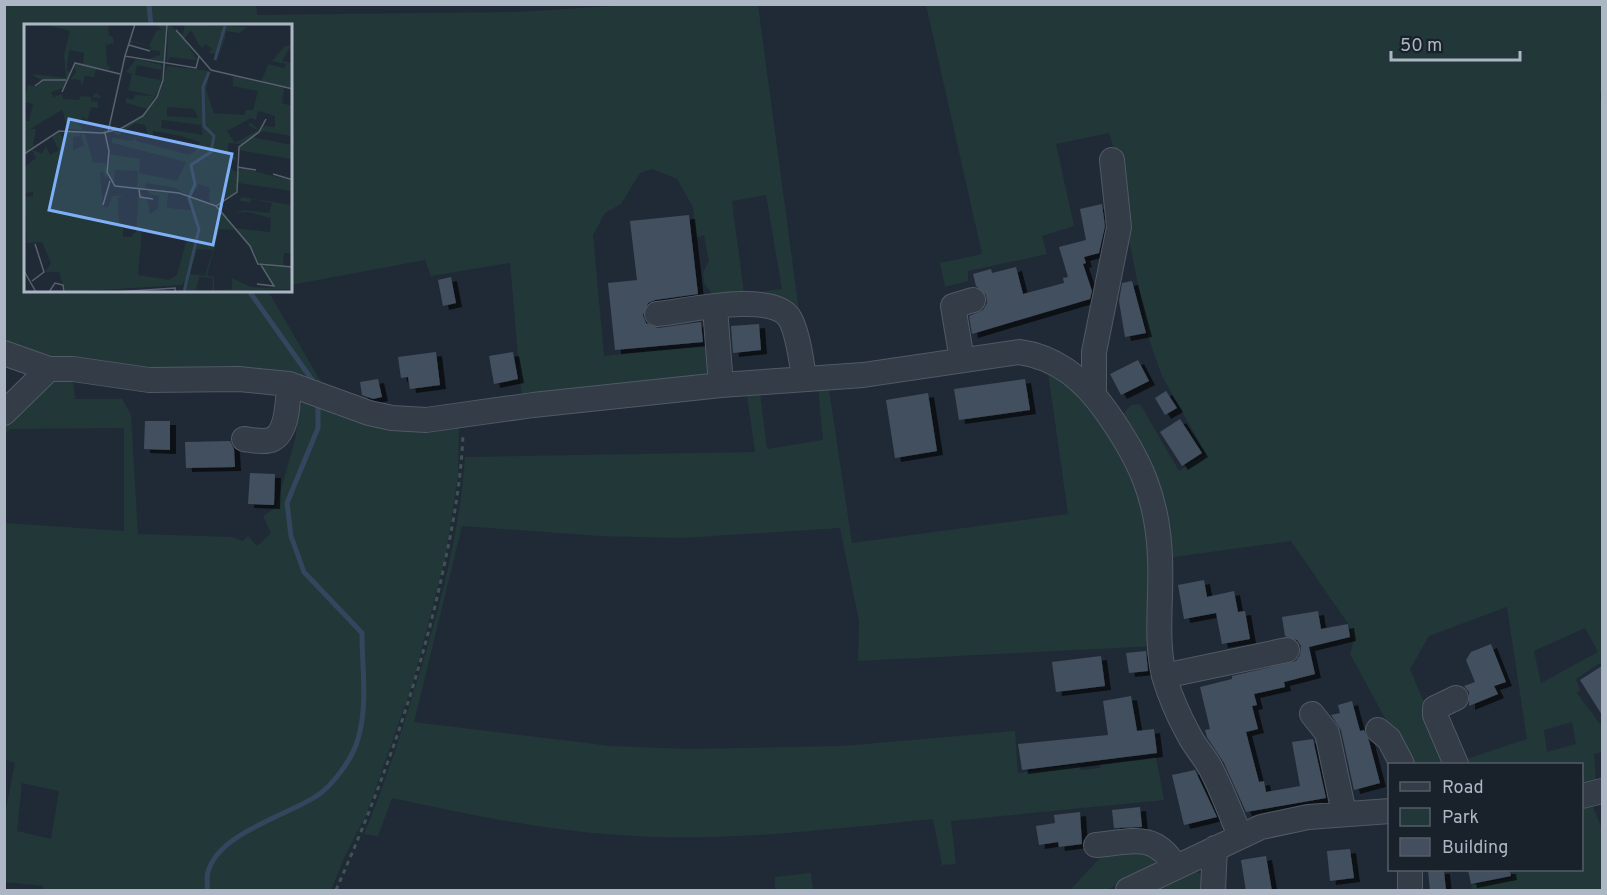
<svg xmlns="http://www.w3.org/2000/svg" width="1607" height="895" font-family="Overpass,sans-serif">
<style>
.green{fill:#223738;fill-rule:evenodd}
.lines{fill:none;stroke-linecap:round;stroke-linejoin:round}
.stream{stroke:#33465e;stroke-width:5}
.building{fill:#434f5e;filter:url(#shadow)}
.minor-casing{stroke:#515965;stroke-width:26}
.path{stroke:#3f5355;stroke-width:3;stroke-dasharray:4.5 4.5;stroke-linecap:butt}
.minor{stroke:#333c47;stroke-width:24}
.inset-river{fill:none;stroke:#33465e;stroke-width:3}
.inset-road{fill:none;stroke:#58626f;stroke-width:1.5}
.view{fill:#7fb0f7;fill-opacity:0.15;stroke:#7fb0f7;stroke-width:3}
.inset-edge{fill:none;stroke:#adb6c4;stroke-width:3}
</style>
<defs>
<filter id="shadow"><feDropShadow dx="6" dy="4" stdDeviation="0" flood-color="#0009"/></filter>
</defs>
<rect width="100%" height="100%" fill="#202a36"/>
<path class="green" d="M256,4L257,15L517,12L644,4L758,5L803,341L795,324L713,295L704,283L703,273L709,261L704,235L696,238L693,207L677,179L652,169L640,173L621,204L605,213L593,235L604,356L711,345V370L706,379L522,402L510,263L431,276L425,260L291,285V26H26V291H268L324,387L133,372L5,349L4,5ZM766,195L782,289L744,294L732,201Z
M926,5H1602V89L1600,95L1602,112V666L1600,663L1576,679L1580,690L1577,693L1602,727V752L1594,754L1596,780L1582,783V764H1466L1464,760L1527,739L1507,607L1429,636L1410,669L1450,764H1410L1350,654L1354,640L1349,625L1291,541L1167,558L1121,423L1123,414L1131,405L1140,404L1179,471L1206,454L1162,376L1149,339L1123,210L1118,162L1109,133L1056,144L1074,226L1042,236L1047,254L968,271V281L945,287L940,263L982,254ZM1585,628L1598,652L1541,683L1534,651ZM1572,722L1576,744L1547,752L1544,730Z
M1047,365L1088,395L1146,492L1155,646L858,661L859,621L840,528L681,538L599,536L462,526L414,722L611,746L689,749L843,746L1015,731L1018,773L1080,765L1081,770L1100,768L1101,764L1156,757L1164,800L951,821L956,864L942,865L933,819C829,829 722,843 618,835C541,830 467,814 392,798L378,836L364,834C388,777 405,720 423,662C443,595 460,527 465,457L755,452L746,387L828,383L852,543L1068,514ZM818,387L823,440L767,449L760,393Z
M72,373L75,399H122L131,415L138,534L232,537L243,541L248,536L257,546L271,533L263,516L276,507L296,436L298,413L305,395L459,426L458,476L445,559L412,685L367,813L345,856L331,890H43V886L5,882V813L15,763L4,759L5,523L124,531V428L10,429L5,434V418L44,382ZM22,783L59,791L51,839L17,831Z
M1592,804L1602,829V890H1472L1471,885L1513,878L1511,870H1582V806Z
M1132,846L1163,860L1107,890H1070L1100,858L1098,849Z
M1192,870L1201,874L1204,890H1145Z
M811,873L813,890H775V877Z"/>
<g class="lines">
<path class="stream" d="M149,4L151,26
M249,291L315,384
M207,890C208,885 206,877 208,872C218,834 285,816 315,797C332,787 353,758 358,739C368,705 362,668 362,633L304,572L291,536L287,503L318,428V402"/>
</g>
<path class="building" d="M1102,204L1105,226L1099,253L1084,257L1086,263L1083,264L1092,291L1090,299L972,334L969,316L983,310L987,303L986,295L976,286L973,274L991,269L992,273L1016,267L1023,294L1064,283L1063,278L1068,277L1059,247L1086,240L1080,209Z
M689,215L698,294L655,300L648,303L643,315L646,323L658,328L701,322L703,342L615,350L608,283L637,280L630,221Z
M451,277L456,303L443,306L438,280Z
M1132,281L1146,333L1125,337L1119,301L1122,283Z
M759,324L761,350L733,353L731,326Z
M436,352L440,385L410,389L408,377L401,378L398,357Z
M513,352L518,379L494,384L489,356Z
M1138,360L1149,381L1121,395L1110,374Z
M378,379L382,397L373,399L362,395L360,382Z
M1025,379L1030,410L959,420L954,389Z
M1166,391L1177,408L1165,415L1155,398Z
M928,393L937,451L895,458L886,400Z
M1180,419L1202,453L1182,466L1160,432Z
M145,421H170V450L144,449Z
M230,441L234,449L235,467L186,468L185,442Z
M250,473L275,474L274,505L248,504Z
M1204,580L1207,597L1234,591L1238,612L1245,611L1250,639L1222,644L1216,613L1184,619L1178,585Z
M1318,611L1321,629L1348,624L1350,637L1309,647L1315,674L1284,682L1285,687L1254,694L1257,705L1252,706L1258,729L1246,732L1259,782L1264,781L1266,792L1300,786L1292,742L1313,739L1326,798L1246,812L1224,763L1207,737L1205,730L1210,729L1200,687L1232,679V676L1296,661L1300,655L1301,646L1297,640L1285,636L1282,617Z
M1491,644L1506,682L1494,686L1498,694L1469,706V692L1464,686L1475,682L1466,660L1471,652Z
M1146,651L1148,671L1129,673L1126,653Z
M1101,656L1105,686L1056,692L1052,662Z
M1602,666V715L1580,680Z
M1131,696L1137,731L1154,729L1157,753L1022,770L1018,744L1108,735L1103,701Z
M1352,701L1360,731L1364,730L1369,741L1380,783L1354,790L1341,730L1331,715L1340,713L1338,705Z
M1195,770L1217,817L1184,825L1172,775Z
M1140,807L1142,827L1114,828L1112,810Z
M1080,812L1082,844L1059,847L1058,842L1039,845L1036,826L1055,823L1054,815Z
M1350,849L1354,878L1330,881L1327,851Z
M1266,856L1272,891H1246L1241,860Z
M1428,870H1444L1446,891H1430Z
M1468,870H1510L1511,876L1471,884Z"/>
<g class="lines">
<defs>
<path id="minor" d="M715,308L721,385
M657,314C687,311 767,292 788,316C797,327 802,364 804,378
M4,353L49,369H73L149,380L239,379L289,384L369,413L392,418L426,420L533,405L721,385L863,375L1019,352C1057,357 1084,380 1106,411C1140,459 1158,498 1160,558C1162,597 1155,637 1164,676C1170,696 1179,717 1189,735C1195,747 1205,757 1211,769C1222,790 1231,814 1240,836
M962,360L953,306L973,300
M1094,393V352L1119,227L1112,160
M4,413L49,369
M244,439C252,440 265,443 273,439C288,431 288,399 289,384
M1164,676L1287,650
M1312,714L1327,733L1344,813
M1378,730L1389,739L1402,764
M1456,764L1435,715V708L1456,698
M1582,796L1602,791
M1096,845C1131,842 1154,831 1175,866
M1410,870V890
M1128,890L1261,827L1308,817L1390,811
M1213,890L1215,848"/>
</defs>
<use href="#minor" class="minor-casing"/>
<path class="path" d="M336,890C382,787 419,682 443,571C453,525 461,482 463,435"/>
<use href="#minor" class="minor"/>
</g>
<g transform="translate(24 24)">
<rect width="268" height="268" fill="#202a36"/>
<path d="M19,0H84L85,12L89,13L90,19L82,21L83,41L87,43L84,46L72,45L70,53L61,52L58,63L56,56L46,55L52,49L50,41L59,39L60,29L45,26L43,47L47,48L39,64L27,68L29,73L38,70L39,75L55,76L56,72L68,73L72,69L78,74L67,73V77L74,78V84L67,83L63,98L59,92L58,99H54L59,106L44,105L38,86L16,99L6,105H12L9,122L0,129V97H5L9,80L0,78L4,61L13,63L17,56L7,50L42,54L40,31L46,7ZM131,0H142L140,38L135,39L102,31L122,36L136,31V27L126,26L127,23L109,18L106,20V16L125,22L133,6H138ZM144,0L159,11L161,0L223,3L216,9L202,7L201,14L194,35L201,8L194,30L185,29L188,25L181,20L179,24L175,21L167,6L160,15L173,36L146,33L143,39ZM268,20L258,37L268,39V65L237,58L244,40L260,44L262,40L248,37L260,23ZM112,35L138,41L136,63L124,85L102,79V74L109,76L111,71L130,72L104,66L108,50L102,48ZM113,41L137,46L136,56L111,51ZM143,42L186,47L182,66L190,89L220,91L222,86H229L234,67L209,62V52L260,64L258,79L268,82V112L238,107L228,113L268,121V135L214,126L217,120L204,119V130L212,133V137L207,135L204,143L213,148L218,144L268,157V167L214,159L211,170L190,181L185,176L186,164L175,160L166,174L152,164L122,159L121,165L113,164L114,147L91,146L90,161L84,150L82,155L79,148L76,149L79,183H84L88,172L99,171L94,174L95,203L99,204V213H107L112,207L115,169L123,175L126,190L134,184L135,172L124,170L125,167L144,169L143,183L152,185L168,186L165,174L192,183L202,191L210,206L195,205L183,252L190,253V267L208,265V254L227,263L250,264L239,242L268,243V265L159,268L160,257L158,261L41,268L35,248H21L27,239L18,218L3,219L0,173L9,172V168L0,169V143L12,134L7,125L18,130L22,122L26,131L35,126L28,113L36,107L40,119L43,107L56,108V112L49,113V126L60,122L57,110H61L69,138L82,139L83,149L85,130L116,135L115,149L153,157L162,138L88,119V114L109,117L110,112L112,117L166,131L172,126L176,118L157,112L129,107V115L125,114L121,101L111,99L95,111L89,109L125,86L137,66ZM143,83L170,85L174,94L143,92ZM234,87L251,92V103L240,102L236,107L227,99L224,101L234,106L211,119L203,107L227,94L232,96ZM138,96L177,101L179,111L137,104ZM118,206L163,214L153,251L145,256L114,251ZM173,225L189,226L181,252L166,250ZM175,253L189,254L188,268L172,266ZM217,173L268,181V229H260L259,242L235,239L229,226L209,204L246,208L247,194L224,188L211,189L220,186L245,189L248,179L227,175L224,183L225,178L216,177Z" fill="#223738" fill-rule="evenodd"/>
<path class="inset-river" d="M191,36L201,2M160,268L175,205L165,174L171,160L167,141L187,128L190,112L180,102L179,63L185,48"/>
<path class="inset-road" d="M152,6L175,32M105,21L126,27M101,32L111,0M11,62L19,56H42M38,68L51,39L96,50M84,108L101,32L172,44L175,32L187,46L269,65M81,109L85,127L83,148L91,162L155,169L192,182L226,222L234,240L269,243M0,130L35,107L78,109L96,105L119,92L133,73L139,56L143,0M213,143L232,146M249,150L269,156M115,165L116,173L129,175M79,181L86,157M192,182L213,168L215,123L235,108L242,95M0,247L12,268M8,257L20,248L11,220M233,260L250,262L237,241M25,268L31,259L39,261L40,268M91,268L151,264V268"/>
<path class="view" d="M45,95L208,130L189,221L25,186Z"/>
<rect width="268" height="268" class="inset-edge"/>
</g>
<rect width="1607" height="895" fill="none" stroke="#adb6c4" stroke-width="12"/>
<rect x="1388" y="763" width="195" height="108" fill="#19212b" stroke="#545d68" stroke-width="1.5"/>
<rect x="1400" y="782" width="30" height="9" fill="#333c47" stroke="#545d68" stroke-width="1.5"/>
<text x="1442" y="793" font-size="18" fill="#adb6c4">Road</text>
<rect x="1400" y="808" width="30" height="18" fill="#223738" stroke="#545d68" stroke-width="1.5"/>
<text x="1442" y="823" font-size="18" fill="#adb6c4">Park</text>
<rect x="1400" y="838" width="30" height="18" fill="#434f5e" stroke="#545d68" stroke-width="1.5"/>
<text x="1442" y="853" font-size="18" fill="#adb6c4">Building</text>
<path d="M1391 51v9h129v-9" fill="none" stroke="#adb6c4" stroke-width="3"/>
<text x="1400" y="51" font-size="18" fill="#adb6c4" stroke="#19212b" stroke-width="4.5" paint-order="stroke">50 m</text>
</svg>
